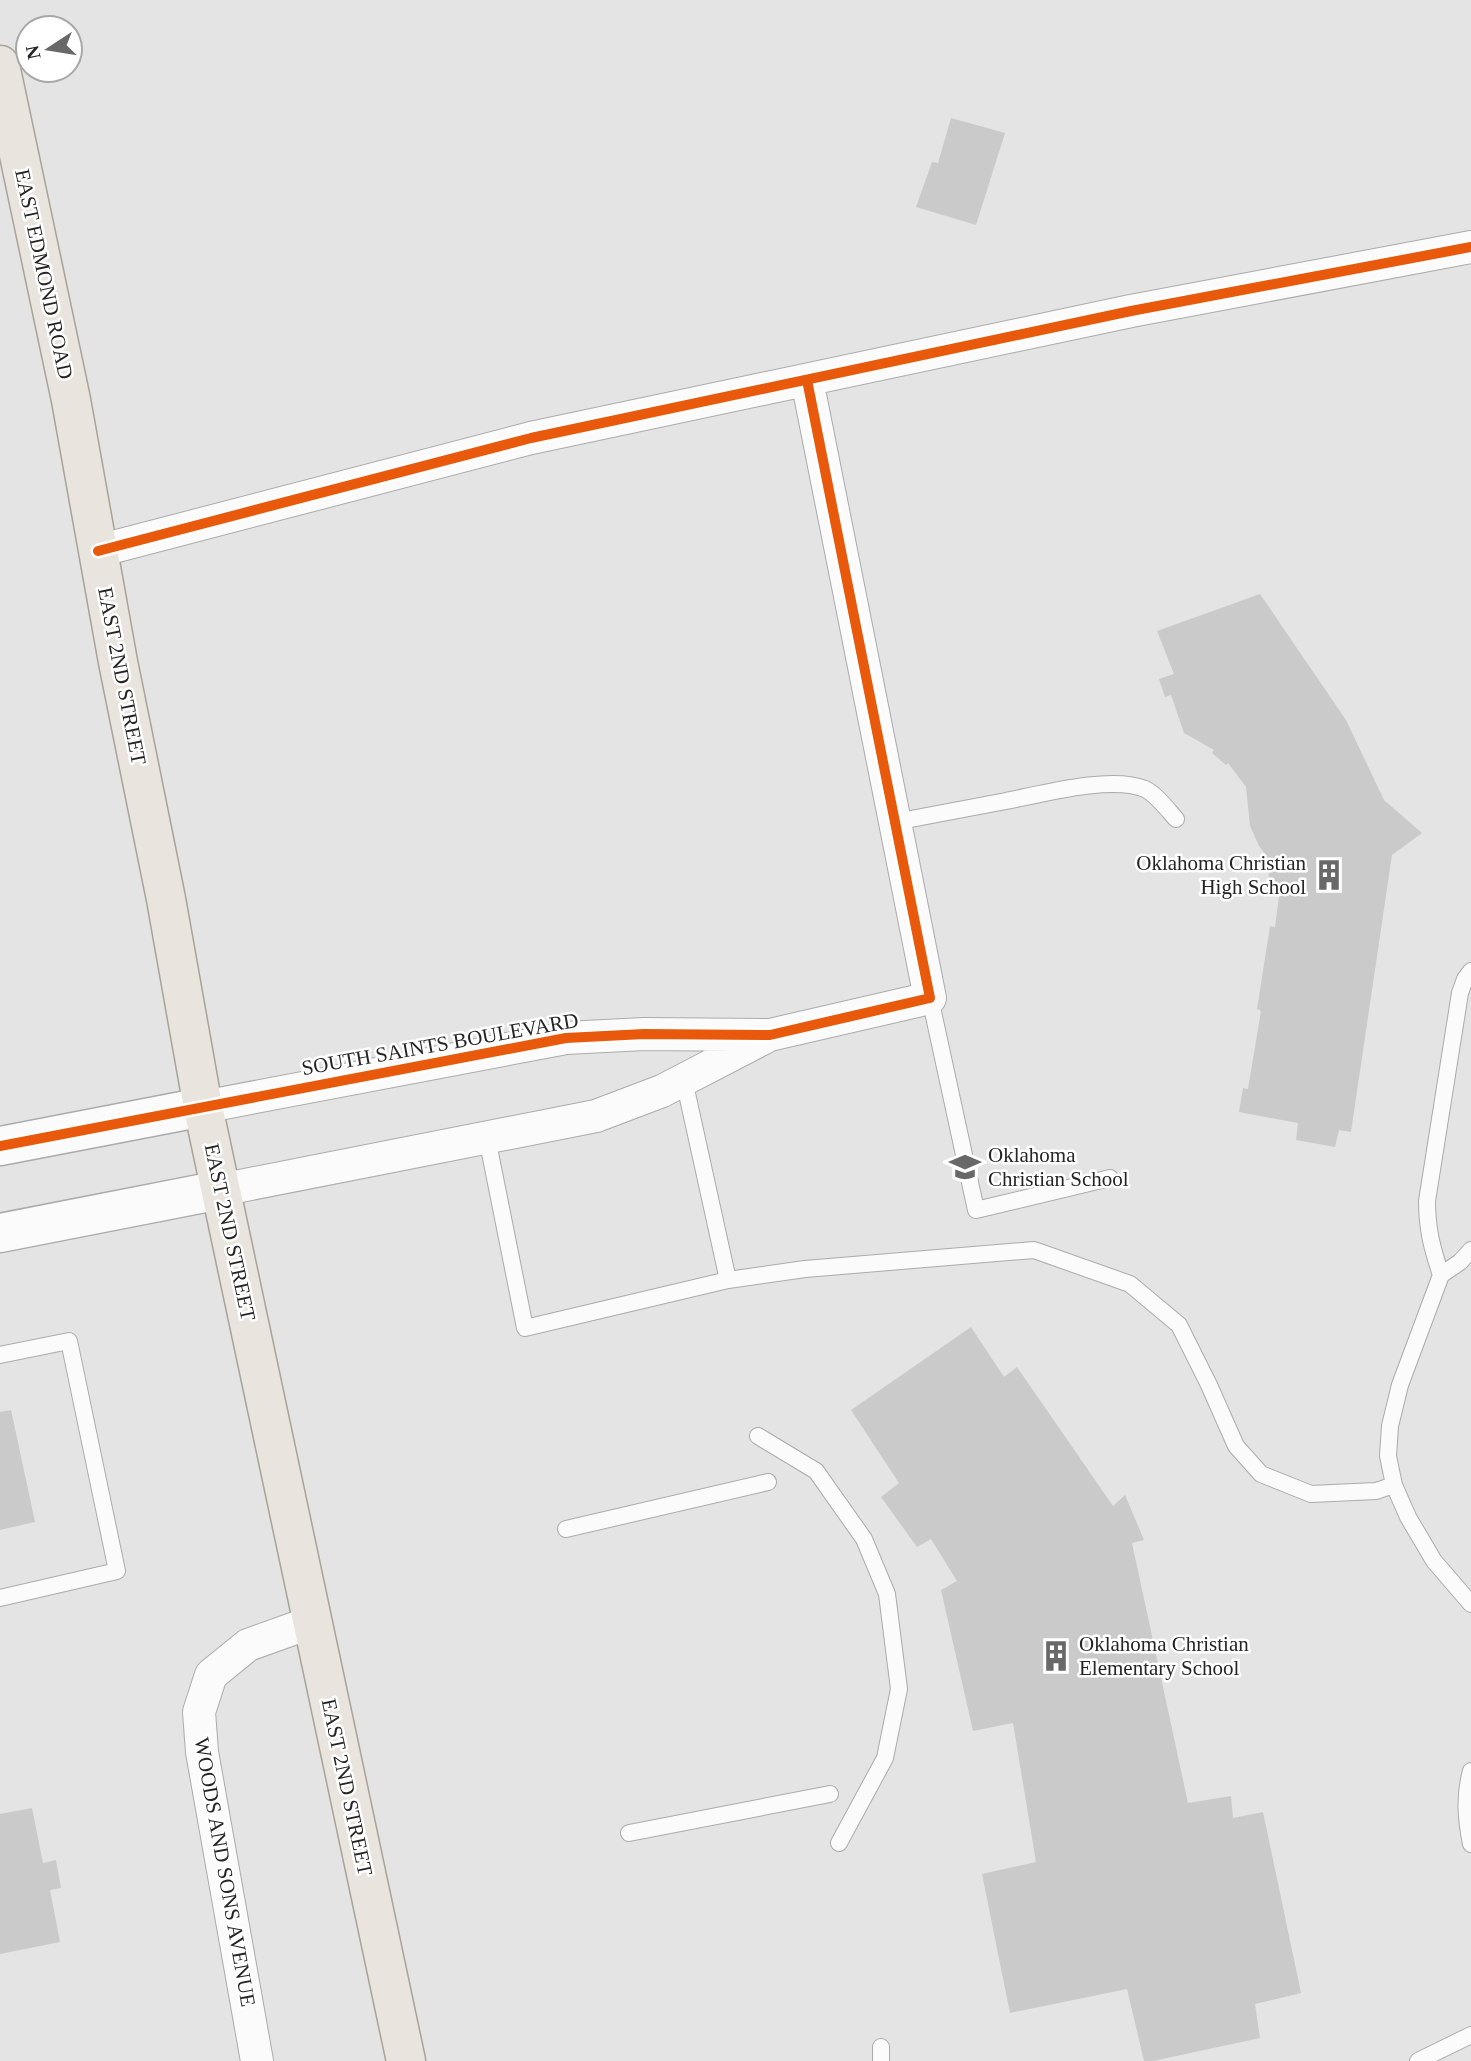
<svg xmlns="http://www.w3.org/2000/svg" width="1471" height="2061" font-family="'Times New Roman',serif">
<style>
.building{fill:#cacaca}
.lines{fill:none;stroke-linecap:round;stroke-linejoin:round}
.service-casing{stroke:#ababab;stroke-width:18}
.minor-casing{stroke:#ababab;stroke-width:34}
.tertiary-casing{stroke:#ababab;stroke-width:41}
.primary-casing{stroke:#a9a297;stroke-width:41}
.service{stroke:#fbfbfb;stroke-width:16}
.minor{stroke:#fbfbfb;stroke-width:32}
.tertiary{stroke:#fbfbfb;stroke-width:38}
.primary{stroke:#e9e5de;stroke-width:38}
.cycleway-casing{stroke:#fff;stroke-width:15}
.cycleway{stroke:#e8590c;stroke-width:10}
.labels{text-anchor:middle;stroke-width:5;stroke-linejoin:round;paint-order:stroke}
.street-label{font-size:21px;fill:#252526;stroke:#fff}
.poi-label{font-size:21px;fill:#252526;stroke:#fff;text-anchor:start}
</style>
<rect width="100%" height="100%" fill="#e4e4e4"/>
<path class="building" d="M951,118L1005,133L976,225L916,207L932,162L938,163Z
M1260,594L1346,720L1384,800L1422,833L1392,855L1351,1132L1339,1130L1335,1147L1296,1140L1298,1123L1239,1112L1243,1088L1248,1089L1261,1011L1257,1009L1270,926L1275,927L1280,889L1267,887L1271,862L1259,846L1250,826L1246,787L1228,763L1226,765L1212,753L1214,750L1184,733L1171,695L1165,697L1159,679L1174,674L1157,631Z
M971,1327L1004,1377L1017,1367L1113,1506L1125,1495L1144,1540L1132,1543L1188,1803L1231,1796L1233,1818L1263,1812L1301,1993L1255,2004L1260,2038L1153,2061H1144L1127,1989L1010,2013L982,1874L1036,1862L1013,1723L973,1731L941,1590L957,1581L931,1539L917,1547L881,1497L899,1483L851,1410Z
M11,1410L35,1522L0,1530V1412Z
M32,1808L43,1863L56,1860L61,1888L50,1890L60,1942L0,1954V1814Z"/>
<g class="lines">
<defs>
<path id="service" d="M895,822C932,815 969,808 1006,801C1042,794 1111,775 1145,789C1157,795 1167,809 1176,819
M930,998L976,1210L1110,1178
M684,1080L728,1280
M487,1138L525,1328L728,1280L805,1269L1034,1250L1130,1284L1179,1325L1209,1385L1236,1446L1261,1474L1311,1494L1376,1491L1394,1485
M1471,1250L1460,1262L1441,1275L1400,1385L1390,1426L1388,1456L1394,1485L1408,1517L1434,1561L1471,1604
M1441,1275C1432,1248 1427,1229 1427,1201L1460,993L1465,979L1471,971
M0,1355L69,1341L117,1571L0,1598
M758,1436L816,1471L864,1539L887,1594L899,1689L885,1758L839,1843
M566,1529L768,1482
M1471,1771C1464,1796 1466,1819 1471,1844
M629,1833L830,1794
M881,2047V2061
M1418,2061L1471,2035"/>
<path id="minor" d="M98,551L531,438L1131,311L1471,247
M203,1107L566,1038L644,1034L770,1035L930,998L807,380
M220,1190L596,1116L662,1091L766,1037
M257,2061L202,1752L199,1712L211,1675L248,1645L312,1622"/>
<path id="tertiary" d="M0,1146L203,1107
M0,1233L220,1190"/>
<path id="primary" d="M0,65L71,400L118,662L166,899L203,1107L406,2061"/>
</defs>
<use href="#service" class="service-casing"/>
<use href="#minor" class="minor-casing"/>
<use href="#tertiary" class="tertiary-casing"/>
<use href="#primary" class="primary-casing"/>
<use href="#service" class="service"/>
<use href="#minor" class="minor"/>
<use href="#tertiary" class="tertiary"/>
<use href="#primary" class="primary"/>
<defs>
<path id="cycleway" d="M98,551L531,438L1131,311L1471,247
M0,1146L566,1038L644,1034L770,1035L930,998L807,380"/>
</defs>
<use href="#cycleway" class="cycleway-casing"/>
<use href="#cycleway" class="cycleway"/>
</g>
<defs>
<symbol id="building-bare" viewBox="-9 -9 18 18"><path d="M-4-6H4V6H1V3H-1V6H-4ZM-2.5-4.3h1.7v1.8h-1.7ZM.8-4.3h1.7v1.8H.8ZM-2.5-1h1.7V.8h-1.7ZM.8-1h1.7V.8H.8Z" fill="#686868" stroke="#fff" stroke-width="2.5" paint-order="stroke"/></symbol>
<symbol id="school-bare" viewBox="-9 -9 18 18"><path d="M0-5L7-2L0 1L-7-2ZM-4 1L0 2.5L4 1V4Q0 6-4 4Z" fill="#686868" stroke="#fff" stroke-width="2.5" paint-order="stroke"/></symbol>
</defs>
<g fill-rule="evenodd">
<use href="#building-bare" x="1307" y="853" width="44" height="44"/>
<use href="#school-bare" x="943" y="1145" width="44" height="44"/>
<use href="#building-bare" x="1034" y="1634" width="44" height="44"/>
</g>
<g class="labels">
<g class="street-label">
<text transform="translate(44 274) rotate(78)" y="7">EAST EDMOND ROAD</text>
<text transform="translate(122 676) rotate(79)" y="7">EAST 2ND STREET</text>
<text transform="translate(440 1044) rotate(-10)" y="7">SOUTH SAINTS BOULEVARD</text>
<text transform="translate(230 1232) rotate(78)" y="7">EAST 2ND STREET</text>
<text transform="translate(347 1787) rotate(78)" y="7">EAST 2ND STREET</text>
<text transform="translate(225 1872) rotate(80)" y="7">WOODS AND SONS AVENUE</text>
</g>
<g class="poi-label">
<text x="1306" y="870" text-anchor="end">Oklahoma Christian<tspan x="1306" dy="24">High School</tspan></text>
<text x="988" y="1162">Oklahoma<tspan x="988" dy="24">Christian School</tspan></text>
<text x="1079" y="1651">Oklahoma Christian<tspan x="1079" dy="24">Elementary School</tspan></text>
</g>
</g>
<g transform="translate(49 49) rotate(258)"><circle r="33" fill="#ffffff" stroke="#a8a8a8" stroke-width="2"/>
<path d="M0-5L12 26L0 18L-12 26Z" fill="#686868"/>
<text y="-10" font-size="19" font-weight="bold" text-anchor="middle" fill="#252526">N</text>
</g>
</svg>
